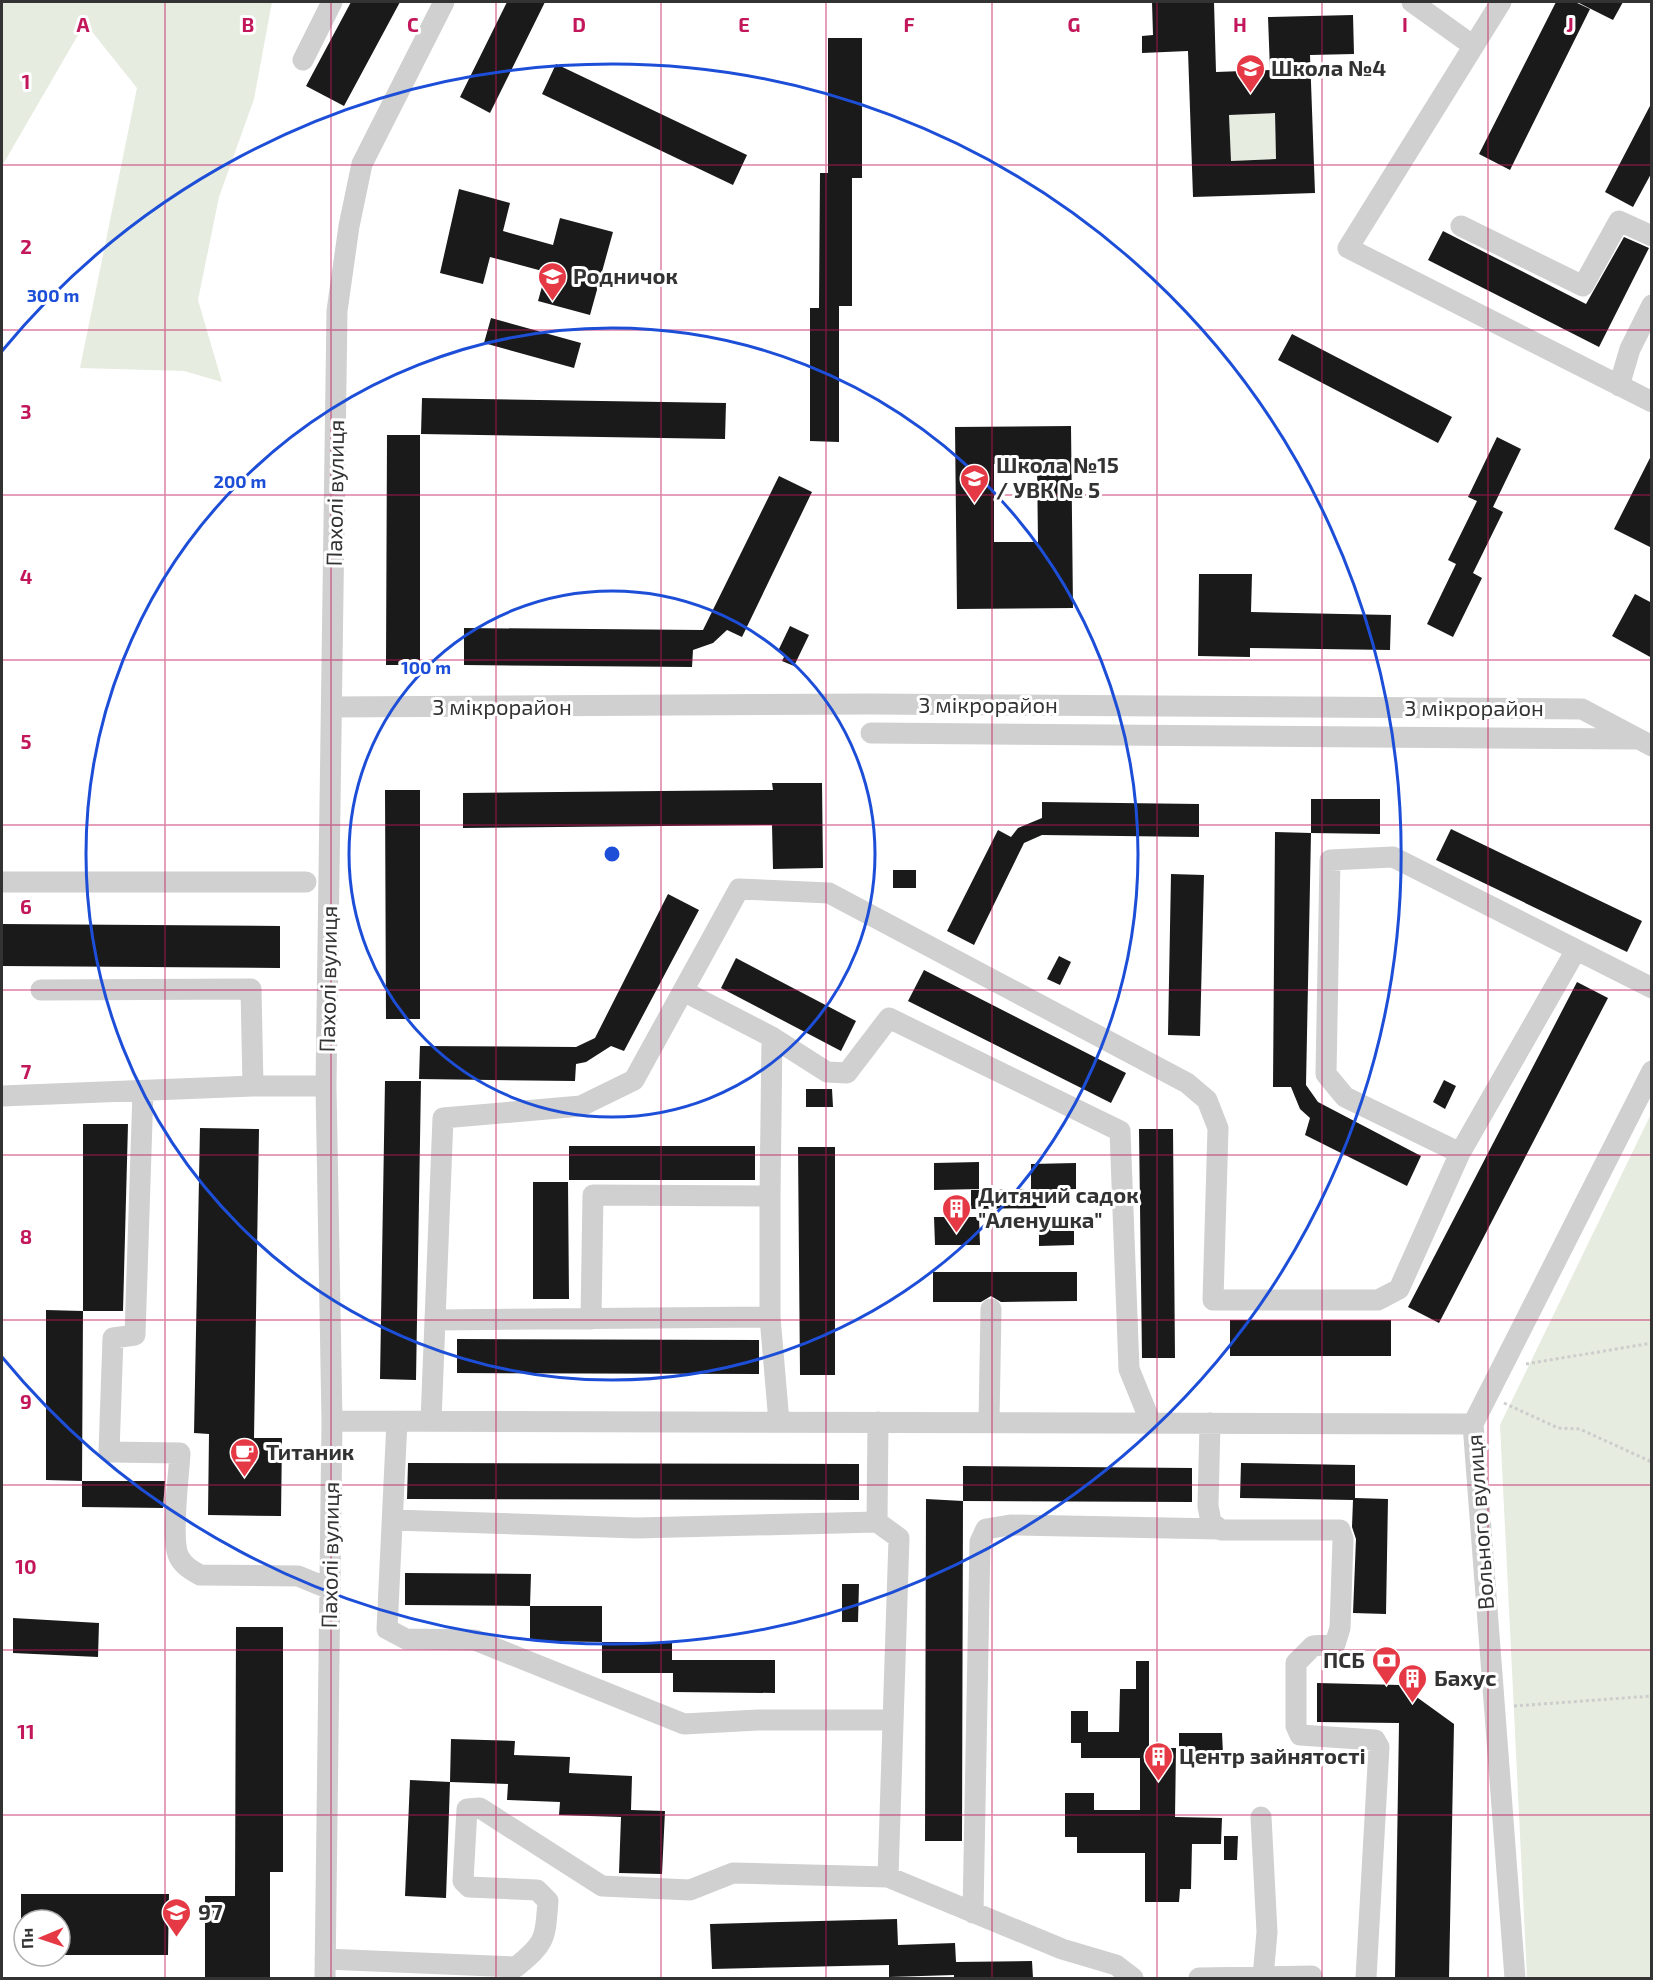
<svg xmlns="http://www.w3.org/2000/svg" width="1653" height="1980" font-family="'Exo 2',sans-serif">
<style>
.green{fill:#e6ecdf}
.building{fill:#1a1a1a;fill-rule:evenodd}
.lines{fill:none;stroke-linecap:round;stroke-linejoin:round}
.path{stroke:#cdcdcd;stroke-width:3;stroke-dasharray:3 3;stroke-linecap:butt}
.minor{stroke:#d0d0d0;stroke-width:21}
.grid{fill:none;stroke:#c2185b;stroke-width:1.5;stroke-opacity:0.55}
.ring{fill:none;stroke:#1d4ed8;stroke-width:3}
.labels{text-anchor:middle;stroke-width:6;stroke-linejoin:round;paint-order:stroke}
.poi-label{font-size:22px;font-weight:bold;fill:#333;stroke:#fff;text-anchor:start}
.street-label{font-size:22px;fill:#333;stroke:#fff}
.grid-label{font-size:20px;text-anchor:middle;font-weight:bold;fill:#c2185b;stroke:#fff;stroke-width:6;stroke-linejoin:round;paint-order:stroke}
.centre{fill:#1d4ed8;stroke:#fff;stroke-width:3}
.ring-label{font-size:18px;text-anchor:middle;font-weight:bold;fill:#1d4ed8;stroke:#fff;stroke-width:6;stroke-linejoin:round;paint-order:stroke}
</style>
<rect width="100%" height="100%" fill="#fff"/>
<path class="green" d="M2,2H272L254,99L219,197L198,300L222,382L184,371L80,368L137,88L85,23L2,166Z
M1275,113L1276,159L1231,161L1229,115Z
M1651,1114V1978H1527L1500,1425Z"/>
<path class="building" d="M351,2H400L344,106L306,86Z
M507,2H545L490,113L460,97Z
M1152,2H1214L1216,72L1270,70L1268,17L1353,15L1354,54L1310,55L1315,193L1193,197L1188,51L1142,53V36L1153,35ZM1275,113L1276,159L1231,161L1229,115Z
M1556,2H1575L1590,9L1510,170L1479,154Z
M1577,2H1623L1613,20Z
M828,38H862V178H852V306H839V442L810,441V308H819L820,173H828Z
M556,64L747,155L733,185L542,94Z
M1652,102V172L1633,207L1605,192Z
M459,189L510,203L503,231L553,245L560,218L613,232L590,315L538,301L546,272L490,257L483,284L440,273Z
M1443,231L1586,304L1624,237L1649,248L1599,347L1428,260Z
M491,318L581,343L574,368L484,343Z
M1292,334L1452,417L1438,443L1278,360Z
M422,398L726,403L725,439L421,434Z
M1071,426L1073,608L957,609L955,427ZM1037,463L1038,542H994V464Z
M387,435H420V665H386Z
M1497,437L1521,449L1493,507L1503,512L1473,573L1482,578L1453,637L1427,624L1456,564L1448,560L1477,501L1468,497Z
M1652,454V548L1614,529Z
M779,476L812,492L742,637L727,630L713,643L693,650L692,667L464,665V628L703,630Z
M1199,574H1252L1251,612L1391,615L1390,650L1250,648V657L1198,656Z
M1635,594L1652,603V658L1612,636Z
M790,626L809,635L794,666L782,661L785,655L778,651Z
M772,783H822L823,868L773,869L772,825L463,828V793L773,790Z
M385,790H420V1019H386Z
M1311,799H1380V834L1311,833Z
M1042,802L1199,804V837L1042,835L1024,843L974,945L947,931L998,830L1011,837L1018,828L1042,818Z
M1451,829L1642,921L1627,952L1436,860Z
M1275,832L1311,833L1306,1085L1318,1102L1421,1156L1407,1186L1305,1135L1310,1118L1300,1109L1291,1087H1273Z
M893,870H916V888H893Z
M1171,874L1204,875L1200,1036L1168,1035Z
M668,894L699,910L624,1051L611,1046L586,1062L576,1064L575,1081L419,1079L420,1046L576,1047L595,1038Z
M2,924L280,926V968L2,966Z
M1059,956L1071,962L1060,985L1047,979Z
M736,958L856,1021L841,1051L721,988Z
M924,970L1126,1073L1111,1103L908,1001Z
M1577,982L1608,998L1439,1323L1408,1307Z
M1444,1080L1456,1086L1445,1109L1433,1102Z
M385,1081H421L416,1380L380,1379Z
M806,1089H832L833,1107H806Z
M83,1124H128L123,1311H83Z
M200,1128L259,1129L254,1438H282L281,1516L208,1515L209,1434L194,1433Z
M1139,1129H1173L1175,1358H1142Z
M569,1146H755V1180H569Z
M798,1147H835V1375H800Z
M979,1162V1189L934,1190V1163Z
M1076,1163V1189L1045,1190L1046,1208L971,1209V1190L1031,1189V1164Z
M533,1182H568L569,1299H533Z
M934,1217H979L980,1245H935Z
M1074,1220V1245L1039,1246V1221Z
M933,1272H1077V1301L1001,1302L991,1296L981,1302H933Z
M46,1310L83,1311L82,1481L46,1480Z
M1230,1320H1391V1356H1230Z
M457,1339L759,1340V1374L457,1373Z
M408,1463L859,1464V1500L407,1499Z
M1241,1463L1355,1465V1498L1388,1499L1386,1614L1353,1613L1356,1539L1352,1527L1353,1500L1240,1498Z
M963,1466L1192,1468V1502L963,1501Z
M82,1481H165L163,1508L82,1507Z
M926,1499L963,1501L962,1841H925Z
M405,1573L531,1574L530,1606L405,1605Z
M842,1584H859L858,1622H842Z
M530,1606H602V1642L530,1641Z
M13,1618L99,1623L98,1657L13,1653Z
M236,1627H283V1872H270V1978H205V1896H235Z
M602,1642H672V1660H775V1693L673,1692V1673H602Z
M1136,1661H1149V1748H1176L1175,1817L1222,1818L1221,1844H1192L1191,1889H1180L1179,1902H1145V1853H1077V1837H1065V1793H1094V1810H1140V1758H1081V1743H1071V1711H1088V1732H1119L1120,1689H1136Z
M1317,1683L1400,1685L1454,1724L1449,1978H1395L1399,1723L1317,1722Z
M1179,1733H1222L1223,1754H1179Z
M451,1739L515,1741L514,1755L570,1757L569,1773L632,1776L631,1810L665,1811L662,1874L619,1873L621,1817L559,1815L560,1802L507,1800L508,1784L450,1782Z
M410,1780L450,1782L446,1898L405,1896Z
M1224,1836H1238L1237,1860H1224Z
M21,1894H169L168,1955H60V1920H21Z
M897,1919L898,1945L955,1943L956,1962L1032,1961L1033,1978H954V1975L889,1977V1965L712,1969L710,1924Z"/>
<g class="lines">
<path class="path" d="M1526,1364L1652,1343
M1504,1403L1558,1428L1580,1429L1652,1462
M1514,1706L1652,1696"/>
<path class="minor" d="M1412,2L1472,45
M1501,2L1348,248L1652,402
M303,60L332,2
M1461,226L1583,286L1619,221L1652,236
M1619,386L1630,349L1652,305
M332,707L871,704L1582,709L1652,746
M871,733L1634,739
M2,882H306
M41,990L251,989L253,1086H326
M685,992L772,1037L827,1072L847,1073L889,1018L1120,1131L1129,1369L1151,1423
M143,1091L135,1335L113,1338L109,1452L180,1453C179,1475 170,1540 179,1557C184,1566 191,1570 200,1575L298,1576L330,1589
M2,1096L253,1086
M1460,1153L1345,1097L1326,1074L1330,860L1393,857L1652,988
M770,1196L772,1037
M770,1317L779,1422
M435,1320L770,1317V1196L593,1195L591,1319
M332,1421L1473,1424
M397,1421L387,1629L406,1639L475,1640L684,1724L758,1720H893
M431,1421L443,1118L581,1106L634,1080L739,889L829,893L1187,1083L1207,1100L1218,1128L1213,1300H1378L1399,1289L1460,1153L1576,950
M878,1422L877,1522L899,1538L888,1877L1062,1949L1116,1965L1133,1978
M989,1422L991,1309
M1210,1423L1208,1506L1211,1522L1221,1530H1340L1343,1539L1340,1628L1335,1644L1313,1646L1296,1663V1726L1300,1735L1375,1740L1379,1747L1366,1978
M393,1520L637,1528L877,1522
M1261,1817L1267,1932L1263,1977
M973,1913L980,1542L986,1529L1010,1525L1219,1529
M325,1959L516,1967C546,1943 545,1939 548,1901L537,1890L469,1887L463,1881L467,1809L480,1808L602,1886L690,1890L733,1873L888,1877
M325,1978L332,1421L326,1086L337,311L349,226L362,164L444,2
M1199,1978L1312,1976
M1515,1978L1473,1424L1652,1071"/>
</g>
<path class="grid" d="M165,2V1978M331,2V1978M496,2V1978M661,2V1978M826,2V1978M992,2V1978M1157,2V1978M1322,2V1978M1488,2V1978M2,165H1652M2,330H1652M2,495H1652M2,660H1652M2,825H1652M2,990H1652M2,1155H1652M2,1320H1652M2,1485H1652M2,1650H1652M2,1815H1652"/>
<g class="ring">
<circle cx="612" cy="854" r="263"/>
<circle cx="612" cy="854" r="526"/>
<path d="M2 351A790 790 0 1 1 2 1357"/>
</g>
<defs>
<symbol id="school-pin" viewBox="-11 -11 22 30"><path d="M0 17L-7.5 6A9.5 9.5 0 1 1 7.5 6Z" fill="#e63946" stroke="#fff"/><path d="M0-5L7-2L0 1L-7-2ZM-4 1L0 2.5L4 1V4Q0 6-4 4Z" fill="#fff"/></symbol>
<symbol id="building-pin" viewBox="-11 -11 22 30"><path d="M0 17L-7.5 6A9.5 9.5 0 1 1 7.5 6Z" fill="#e63946" stroke="#fff"/><path d="M-4-6H4V6H1V3H-1V6H-4ZM-2.5-4.3h1.7v1.8h-1.7ZM.8-4.3h1.7v1.8H.8ZM-2.5-1h1.7V.8h-1.7ZM.8-1h1.7V.8H.8Z" fill="#fff"/></symbol>
<symbol id="cafe-pin" viewBox="-11 -11 22 30"><path d="M0 17L-7.5 6A9.5 9.5 0 1 1 7.5 6Z" fill="#e63946" stroke="#fff"/><path d="M-5.5-4.5H6V0H3Q3 3.5 0 3.5H-2.5Q-5.5 3.5-5.5 0ZM3-3.2v2h1.7v-2ZM-6 4.5H4V6H-6Z" fill="#fff"/></symbol>
<symbol id="bank-pin" viewBox="-11 -11 22 30"><path d="M0 17L-7.5 6A9.5 9.5 0 1 1 7.5 6Z" fill="#e63946" stroke="#fff"/><path d="M-6-4H6V4H-6ZM0-2.3a2.3 2.3 0 1 0 0 4.6a2.3 2.3 0 1 0 0-4.6Z" fill="#fff"/></symbol>
<symbol id="university-pin" viewBox="-11 -11 22 30"><path d="M0 17L-7.5 6A9.5 9.5 0 1 1 7.5 6Z" fill="#e63946" stroke="#fff"/><path d="M0-5L7-2L0 1L-7-2ZM-4 1L0 2.5L4 1V4Q0 6-4 4Z" fill="#fff"/></symbol>
</defs>
<g fill-rule="evenodd">
<use href="#school-pin" x="1234" y="52" width="33" height="45"/>
<use href="#school-pin" x="536" y="260" width="33" height="45"/>
<use href="#school-pin" x="958" y="462" width="33" height="45"/>
<use href="#building-pin" x="940" y="1192" width="33" height="45"/>
<use href="#cafe-pin" x="228" y="1436" width="33" height="45"/>
<use href="#bank-pin" x="1370" y="1644" width="33" height="45"/>
<use href="#building-pin" x="1396" y="1662" width="33" height="45"/>
<use href="#building-pin" x="1142" y="1740" width="33" height="45"/>
<use href="#university-pin" x="160" y="1896" width="33" height="45"/>
</g>
<g class="labels">
<g class="poi-label">
<text x="1271" y="76">Школа №4</text>
<text x="573" y="284">Родничок</text>
<text x="996" y="473">Школа №15<tspan x="996" dy="25">/ УВК № 5</tspan></text>
<text x="978" y="1203">Дитячий садок<tspan x="978" dy="25">"Аленушка"</tspan></text>
<text x="266" y="1460">Титаник</text>
<text x="1365" y="1668" text-anchor="end">ПСБ</text>
<text x="1434" y="1686">Бахус</text>
<text x="1179" y="1764">Центр зайнятості</text>
<text x="198" y="1920">97</text>
</g>
<g class="street-label">
<text transform="translate(335 493) rotate(-89)" y="8">Пахолі вулиця</text>
<text x="988" y="713">3 мікрорайон</text>
<text x="502" y="715">3 мікрорайон</text>
<text x="1474" y="716">3 мікрорайон</text>
<text transform="translate(328 979) rotate(-89)" y="8">Пахолі вулиця</text>
<text transform="translate(1480 1522) rotate(-94)" y="8">Вольного вулиця</text>
<text transform="translate(330 1555) rotate(-89)" y="8">Пахолі вулиця</text>
</g>
</g>
<g class="grid-label">
<text x="83" y="32">A</text>
<text x="248" y="32">B</text>
<text x="413" y="32">C</text>
<text x="579" y="32">D</text>
<text x="744" y="32">E</text>
<text x="909" y="32">F</text>
<text x="1074" y="32">G</text>
<text x="1240" y="32">H</text>
<text x="1405" y="32">I</text>
<text x="1570" y="32">J</text>
<text x="26" y="89">1</text>
<text x="26" y="254">2</text>
<text x="26" y="419">3</text>
<text x="26" y="584">4</text>
<text x="26" y="749">5</text>
<text x="26" y="914">6</text>
<text x="26" y="1079">7</text>
<text x="26" y="1244">8</text>
<text x="26" y="1409">9</text>
<text x="26" y="1574">10</text>
<text x="26" y="1739">11</text>
</g>
<circle cx="612" cy="854" r="9" class="centre"/>
<g class="ring-label">
<text x="53" y="302">300 m</text>
<text x="240" y="488">200 m</text>
<text x="426" y="674">100 m</text>
</g>
<rect width="1653" height="1980" fill="none" stroke="#333333" stroke-width="6"/>
<g transform="translate(42 1938) rotate(268)"><circle r="28" fill="#ffffff" stroke="#adadad" stroke-width="1.5"/>
<path d="M0-4.5L10 22L0 15L-10 22Z" fill="#e63946"/>
<text y="-9" font-size="16" font-weight="bold" text-anchor="middle" fill="#333333">Пн</text>
</g>
</svg>
